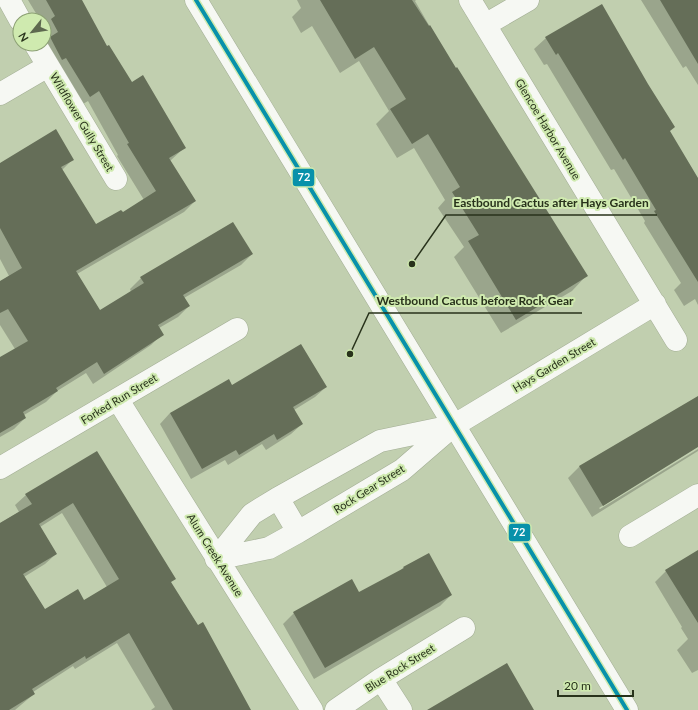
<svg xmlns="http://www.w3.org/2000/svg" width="698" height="710" font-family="Lato,sans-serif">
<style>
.shadow{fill:#0003;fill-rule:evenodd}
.building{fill:#656e58;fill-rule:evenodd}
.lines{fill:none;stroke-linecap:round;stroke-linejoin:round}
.minor-casing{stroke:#a2ad94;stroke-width:23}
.major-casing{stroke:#a2ad94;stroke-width:23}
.minor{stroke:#f6f8f3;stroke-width:22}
.major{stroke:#f6f8f3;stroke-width:22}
.bus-1-casing{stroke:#cfeaaf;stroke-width:7}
.bus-1{stroke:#0891aa;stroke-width:4}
.labels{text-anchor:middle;stroke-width:4;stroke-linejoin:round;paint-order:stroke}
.street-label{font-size:11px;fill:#28321b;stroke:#cfeaaf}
.leader{fill:none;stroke:#28321b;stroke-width:1.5}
.callout-dot{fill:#28321b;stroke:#cfeaaf;stroke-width:1.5}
.callout-label{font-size:12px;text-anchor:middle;font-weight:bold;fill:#28321b;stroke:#cfeaaf;stroke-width:4;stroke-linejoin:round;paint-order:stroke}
.line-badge{stroke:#cfeaaf;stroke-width:1.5}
.badge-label{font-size:11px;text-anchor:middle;font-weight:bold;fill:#fff}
</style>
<rect width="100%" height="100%" fill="#c1cfaf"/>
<path class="shadow" d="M28,0H80L107,47L132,83L184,148L170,161L195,201L184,212L77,274L100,311L131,292L130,289L141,278L252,254L241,265L184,298L189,306L178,317L159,328L162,334L151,345L93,384L86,373L57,391L46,402L24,415L25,418L14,429L0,437V358L15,349L0,325V282L9,276L0,259V164L72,160L62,170L96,226L122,214L144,200L117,156L118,155L88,101L78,107L39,49L47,41L44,37V20H40Z
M297,0H416L415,1L455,70L586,276L572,291L501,333L454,257L464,247L438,208L445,200L414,148L397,158L376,124L389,111L359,61L340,73L312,26L301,33L292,17L301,8Z
M641,0H698V85L686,66L683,68Z
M546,38L669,132L698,179V305L695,299L684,306L674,290L681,283L644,223L645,221L614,169L611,170L547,64L544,65L534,49Z
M232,386L326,387L315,397L294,410L302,424L291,434L266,450L262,444L228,465L225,460L191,479L160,424L170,413Z
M698,397V446L599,508L600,509L698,449V451L592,517L568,478L579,467Z
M97,452L170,582L250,710H151L155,707L117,643L75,669L73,666L33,692L34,694L15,710H0V523L19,512L15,505L26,495ZM62,513L107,587L84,602L45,610L24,577L45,564L56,554L40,527Z
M698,552V670L692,673L677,650L688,639L681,628L682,627L655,582L666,571Z
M404,567L451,595L440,606L314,679L283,624L294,613L359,594L399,572Z"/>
<path class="building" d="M46,0H82L107,46L109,45L132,82L143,75L186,148L169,158L196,201L76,271L100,310L144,283L140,277L233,222L253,254L183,295L190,306L158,325L164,335L104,374L97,362L56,388L58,391L23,412L26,418L0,433V357L28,341L8,309L0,313V281L22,268L0,228V163L56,129L74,160L61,167L96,224L121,210L123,212L156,191L127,144L129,143L99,91L90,97L66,58L62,60L50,37L58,32L51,19L55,16Z
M320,0H412L429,26L430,25L456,68L457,67L588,276L516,320L468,241L479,235L452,192L460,187L428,134L412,144L390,109L406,99L374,47L355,59Z
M660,0H698V64Z
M602,4L648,84L675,127L670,131L698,178V282L654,211L656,210L625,158L623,160L558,53L556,55L545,37Z
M301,344L327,387L293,407L303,424L277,440L274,434L239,455L236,450L202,469L170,413L229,379L232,385Z
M698,396V447L603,506L579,466Z
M97,451L176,579L171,582L198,625L203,622L251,710H173L129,633L86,659L85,656L32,689L35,694L9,710H0V523L32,504L25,494ZM73,503L119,579L84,600L78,589L45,609L23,574L57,554L39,524Z
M698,550V623L665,570Z
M429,553L452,595L325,668L293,612L352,579L359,592L404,568L403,567Z
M507,663L534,710H427Z"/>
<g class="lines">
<defs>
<path id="minor" d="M9,0L20,20
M470,0L676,340
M485,25L528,0
M35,44L116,179
M0,94L48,66
M118,400L312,710
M0,468L237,329
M278,498L298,532
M630,536L698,495
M216,559L269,548L298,532L402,470L453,426L655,304
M216,559L252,514L278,498L380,441L452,426
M381,679L401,710
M336,710L381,679L464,628"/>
<path id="major" d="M196,0L627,710"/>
</defs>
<use href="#minor" class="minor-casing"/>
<use href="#major" class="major-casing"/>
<use href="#minor" class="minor"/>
<use href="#major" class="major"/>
<defs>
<path id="bus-1" d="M196,0L627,710"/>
</defs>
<use href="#bus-1" class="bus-1-casing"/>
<use href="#bus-1" class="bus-1"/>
</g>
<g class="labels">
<g class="street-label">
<text transform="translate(82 122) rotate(59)" y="4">Wildflower Gully Street</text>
<text transform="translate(548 129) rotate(59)" y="4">Glencoe Harbor Avenue</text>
<text transform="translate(554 365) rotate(-31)" y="4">Hays Garden Street</text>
<text transform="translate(119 399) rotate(-31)" y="4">Forked Run Street</text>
<text transform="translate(369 489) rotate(-32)" y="4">Rock Gear Street</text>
<text transform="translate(215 555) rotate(58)" y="4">Alum Creek Avenue</text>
<text transform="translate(400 668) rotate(-32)" y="4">Blue Rock Street</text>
</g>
</g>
<path class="leader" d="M412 264L446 215H657M350 354L369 313H582"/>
<g class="callout-dot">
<circle cx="412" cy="264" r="4"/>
<circle cx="350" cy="354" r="4"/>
</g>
<g class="callout-label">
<text x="551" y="207">Eastbound Cactus after Hays Garden</text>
<text x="475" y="305">Westbound Cactus before Rock Gear</text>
</g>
<g class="line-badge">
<rect x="292" y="168" width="23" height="19" rx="4" fill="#0891aa"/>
<rect x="508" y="523" width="23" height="19" rx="4" fill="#0891aa"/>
</g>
<g class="badge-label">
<text x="304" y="181">72</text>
<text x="519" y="536">72</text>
</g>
<g transform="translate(32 32) rotate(240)"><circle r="19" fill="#cfeaaf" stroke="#8ca074"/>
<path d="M0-3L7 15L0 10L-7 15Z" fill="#5e694f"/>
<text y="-6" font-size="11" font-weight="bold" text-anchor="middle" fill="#28321b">N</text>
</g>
<path d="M558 690v6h75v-6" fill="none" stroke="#28321b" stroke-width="2"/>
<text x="564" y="690" font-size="12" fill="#28321b" stroke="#cfeaaf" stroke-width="3" paint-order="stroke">20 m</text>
</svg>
